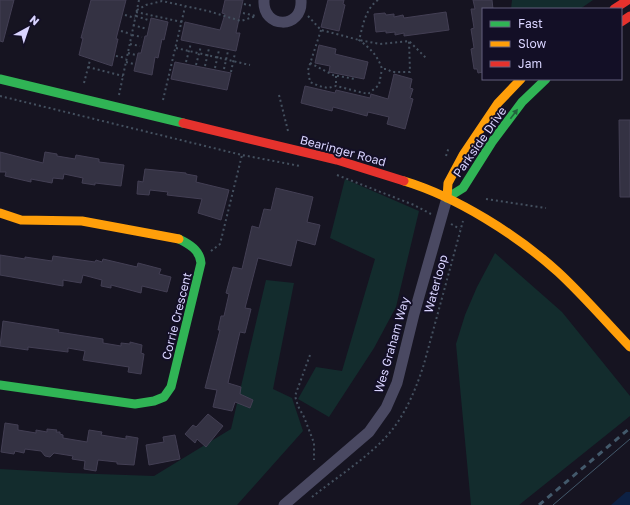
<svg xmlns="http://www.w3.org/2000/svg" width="630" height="505" font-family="'Golos Text',sans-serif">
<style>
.green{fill:#132c2d}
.water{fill:#0d2144}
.building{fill:#343243;stroke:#433f54}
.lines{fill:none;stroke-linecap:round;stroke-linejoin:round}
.path{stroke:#44505f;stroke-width:2;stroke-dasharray:2 3;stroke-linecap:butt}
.street{stroke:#4a4962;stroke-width:11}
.fast{stroke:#30b455;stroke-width:9}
.slow{stroke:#ff9f0a;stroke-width:9}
.jam{stroke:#e5322d;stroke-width:9}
.tram{stroke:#43596b;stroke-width:1}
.rail{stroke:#43596b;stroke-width:3;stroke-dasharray:6 5;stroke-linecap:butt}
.oneway{fill:#22623e}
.labels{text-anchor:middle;stroke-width:4;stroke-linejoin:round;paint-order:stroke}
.street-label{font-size:12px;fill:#d9d4ff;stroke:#130f26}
</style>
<rect width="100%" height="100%" fill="#161421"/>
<path class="green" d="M512,0H593L580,9H511Z
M345,179L419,211L396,307L374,348L329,417L298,399L316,367L342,371L375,259L330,238Z
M495,253L562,312L630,396V416L519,505H471L456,344L465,315L477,287Z
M266,280L294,283L273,389L292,398L303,431L237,505H0V469L70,473L154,476L231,429Z"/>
<path class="water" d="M626,492H630V505H611Z"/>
<path class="building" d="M0,0H14L3,42L0,41Z
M91,0H126L116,39H118L112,66L79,55L83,38H81Z
M225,0H243L236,33H240L236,51L181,40L185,22L220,30L225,14L222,13Z
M328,0H344L343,4L345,5L339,31L321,27Z
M473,0H492L493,9H483V72L478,73L477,69H474L471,49L474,48L471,29L474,28L471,9H475Z
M446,12L449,30L404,36V33L395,35V32L386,33V31L376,32L374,14L385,13L386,15L394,14V17L403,15L404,18Z
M151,18L168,22L164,40L162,39L158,58L155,57L152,75L134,71L138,53H141L145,36H147Z
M319,45L336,49L335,54L368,62L364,79L329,72L330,66L315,63Z
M175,62L231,73L227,90L171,79Z
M394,74L412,79L410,88L413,89L410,98L413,99L405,129L387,124L389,117L368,112L367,116L333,107L332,111L301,103L305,86L335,93L336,90L370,98L371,94L388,99Z
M619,120H630V197H620Z
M0,152L43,163L45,152L57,154V156L75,159L76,155L99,159V162L124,165L121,186L95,183V185L82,183L83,178L64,174L63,179L53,178L52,183L31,179V182L5,176L6,172H0Z
M145,169L186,173V174L197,176L196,182L229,190L221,220L198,213L202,199L167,195L168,192L150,190L149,195L137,194L138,181L143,182Z
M276,188L313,197L307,222L320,225L315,245L297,240L291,266L258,258L245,308L251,309L245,333L240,332L228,383L241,387L240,394L253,400L250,408L235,402L232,411L213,407L217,390L205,388L220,330H218L221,316H224L229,294L226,293L233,267L242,269L252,226L259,228L264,209L271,210Z
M0,255L25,259V257L52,261L53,256L95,262L96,260L102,262L103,259L137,267L138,263L161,269L159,274L171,277L167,292L142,286L141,293L111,285V288L101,286L102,280L83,275L81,283L63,280V286L0,275Z
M3,321L59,330L58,332L103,339V343L121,346V343L130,344V342L142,345L141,353L144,354L141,374L128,372L129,367L83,360L85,351L68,348V352L28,347V350L0,346Z
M208,414L223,426L206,447L197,439L195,443L185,434L193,425L196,427Z
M5,423L18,425V430L36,433V430L47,432V429L57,430L56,432H60V434L63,435V438L87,442L89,430L102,432L101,435L126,439V436L138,438L134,465L117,464V462L98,460L96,471L84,469L85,461L72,459L73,456L54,453L50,457L45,456L41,451L25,449L24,453L15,451L14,454L1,452Z
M175,435L180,459L149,465L146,445L164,442L163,437Z"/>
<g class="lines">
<path class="path" d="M378,0C365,9 363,26 359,40C370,48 378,56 382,69H387L392,72H410L409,41
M244,4L253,6
M137,10L146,5L162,1L208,11L241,21L256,16
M136,12L182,22
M243,13L256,16
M125,15L135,18
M136,16L148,20
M308,16L321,30L359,40L380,44L409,41L427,59
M133,25L147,29
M321,30L308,70L310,82L319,86L328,88L336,86L368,94L379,85L382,69
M121,31L131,34
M132,35L142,37
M130,44L140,46
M176,48L250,65
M128,53L136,55
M116,56L126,58
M126,62L134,64
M186,62L191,43
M310,63L333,75L355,79
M196,65L201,46
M205,66L209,48
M88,67L123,76
M215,68L219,50
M224,69L228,51
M231,72L235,53
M336,76V86
M84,83L90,60
M119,95L139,0
M279,95L288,131
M0,96L242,155L300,166
M163,100L185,7
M446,156L449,147
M337,175L414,205L431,214
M486,199L546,208
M451,224L460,229
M211,251L220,244L242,155
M310,355L295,396L298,406L304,417L314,443V460
M312,497C338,476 371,456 392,430C407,411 417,386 424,364L463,221"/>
<path class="street" d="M264,0C262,29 303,30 301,0
M284,505L369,432L386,408L397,383L414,314L447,198"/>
<path class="fast" d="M0,79L183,123
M447,198L463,188L492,142L522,102L546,79
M0,385L135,404L154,401L164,397L171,387L201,263C200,250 189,244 179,239"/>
<path class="slow" d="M404,181C457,197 517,235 558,272C583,295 606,322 630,347
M447,198L448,183L463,155L498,103L521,79
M0,213L21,220L82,221L179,239"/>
<path class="jam" d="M614,9L628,0
M621,22L630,16
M183,123L337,160L404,181"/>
<path class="tram" d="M553,505L630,439"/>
<path class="rail" d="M539,505L630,428"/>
</g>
<defs><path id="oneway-solid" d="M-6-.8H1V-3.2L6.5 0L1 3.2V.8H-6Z"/></defs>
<use class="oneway" href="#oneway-solid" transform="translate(514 114) rotate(-53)"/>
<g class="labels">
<g class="street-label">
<text transform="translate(480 142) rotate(-55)" y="4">Parkside Drive</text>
<text transform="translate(343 151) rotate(15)" y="4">Bearinger Road</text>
<text transform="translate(436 284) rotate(-75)" y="4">Waterloop</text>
<text transform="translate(177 316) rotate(-76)" y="4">Corrie Crescent</text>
<text transform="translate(392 345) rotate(-74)" y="4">Wes Graham Way</text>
</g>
</g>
<rect x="482" y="8" width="140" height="72" fill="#130f26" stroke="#625e7d"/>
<rect x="490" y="21" width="20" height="6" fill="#30b455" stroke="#625e7d"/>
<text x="518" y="28" font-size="12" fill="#d9d4ff">Fast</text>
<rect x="490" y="41" width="20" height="6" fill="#ff9f0a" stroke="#625e7d"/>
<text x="518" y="48" font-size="12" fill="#d9d4ff">Slow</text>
<rect x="490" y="61" width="20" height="6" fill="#e5322d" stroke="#625e7d"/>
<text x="518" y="68" font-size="12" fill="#d9d4ff">Jam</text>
<g transform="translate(28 28) rotate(40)" stroke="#130f26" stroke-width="3" paint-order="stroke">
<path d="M0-3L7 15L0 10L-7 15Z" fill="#d9d4ff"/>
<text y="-6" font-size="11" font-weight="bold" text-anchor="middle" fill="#d9d4ff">N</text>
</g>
</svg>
